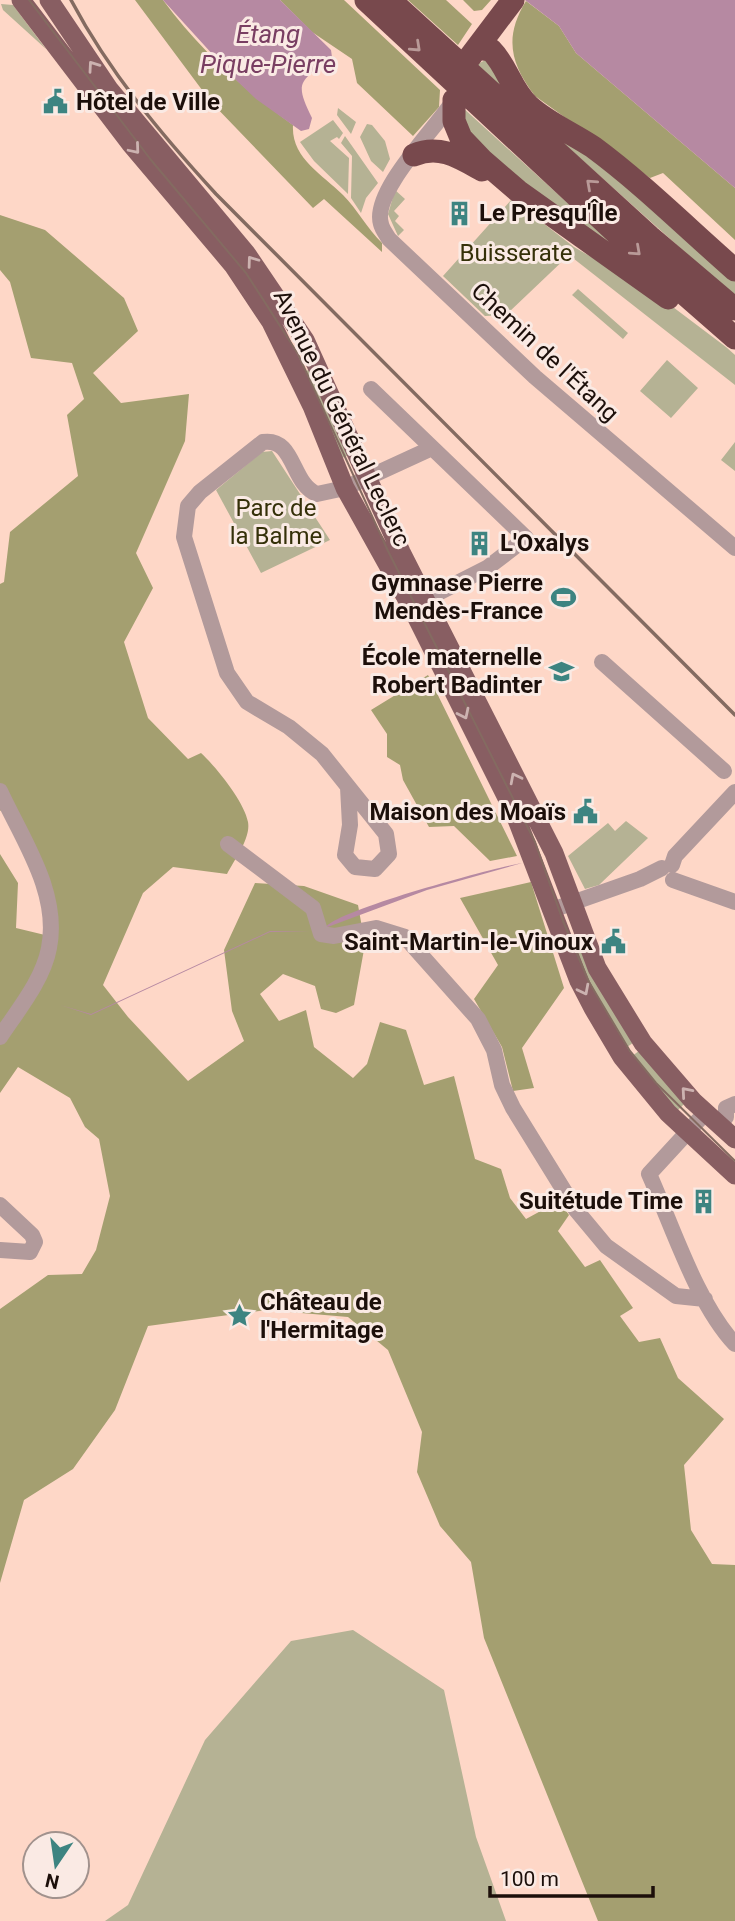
<svg xmlns="http://www.w3.org/2000/svg" width="735" height="1921" font-family="Roboto,sans-serif">
<style>
.green{fill:#b5b294}
.forest{fill:#a49f70}
.water{fill:#b689a2}
.lines{fill:none;stroke-linecap:round;stroke-linejoin:round}
.minor{stroke:#b29a9b;stroke-width:16}
.major{stroke:#885e62;stroke-width:19}
.highway{stroke:#78494d;stroke-width:23}
.tram{stroke:#846b61;stroke-width:2}
.rail{stroke:#846b61;stroke-width:3.5}
.oneway{stroke:#b99a98}
.oneway2{stroke:#ccb2b0}
.labels{text-anchor:middle;stroke-width:6;stroke-linejoin:round;paint-order:stroke}
.poi-label{font-size:24px;font-weight:bold;fill:#1c0f0a;stroke:#faeae4;text-anchor:end}
.park-label{font-size:24px;fill:#343008;stroke:#faeae4}
.street-label{font-size:24px;fill:#1c0f0a;stroke:#faeae4}
.water-label{font-size:26px;font-style:italic;fill:#793e62;stroke:#faeae4}
</style>
<rect width="100%" height="100%" fill="#fed7c7"/>
<path class="green" d="M1,4L13,5L46,49L3,10Z
M491,57L574,140L735,278V297L476,65Z
M462,107L638,267L479,153L469,139Z
M338,108L356,122L351,134L337,115Z
M333,120L343,133L339,139L337,137L330,141L349,158L348,194L314,161L300,142Z
M367,124L372,125L385,141L390,159L383,172L371,161L360,137Z
M345,136L378,183L366,198L361,213L351,198L352,156L341,143Z
M395,190L405,199L394,211L399,216L395,221L404,230L398,236L388,214Z
M512,199L574,247L657,295L726,347L735,355V385L569,255L506,315L485,316L443,276Z
M578,289L628,333L623,339L572,295Z
M667,360L698,388L671,418L640,391Z
M315,367L351,454L340,459L304,372Z
M735,442V471L721,460Z
M272,451L330,540L261,573L216,490L262,452Z
M626,821L648,838L599,885L585,889L568,856L608,823L615,831Z
M581,940L637,1040L623,1050L568,944Z
M643,1048L687,1101L674,1114L628,1059Z
M353,1630L444,1690L476,1837L506,1921H105L128,1905L205,1740L291,1641Z"/>
<path class="forest" d="M135,0H163C199,49 244,90 293,125C291,158 322,174 343,195C357,209 367,228 382,243V252L324,199L313,208L211,102Z
M280,0H344L440,90L439,107L413,136L357,83L352,59L312,32Z
M408,0H446L472,24L458,45Z
M463,0H491L482,10L474,11Z
M526,1L559,26L576,53L735,188V240L663,173L650,178L535,96C510,63 504,37 526,1Z
M0,215L45,230L124,298L138,331L93,373L121,403L189,394L185,441L136,553L153,588L124,642L148,718L188,759L201,753C216,767 244,801 248,822C251,838 234,860 227,874L173,867L143,893L103,985L128,1017L188,1081L244,1041L232,1011L224,950L255,883L304,886L358,905L365,944L354,1005L336,1013L321,1009L315,986L283,974L260,994L279,1021L306,1010L314,1047L353,1078L367,1064L380,1022L406,1030L424,1085L454,1076L475,1159L501,1169L510,1198L526,1219L559,1201L569,1215L558,1231L585,1267L600,1260L633,1308L620,1316L639,1342L660,1338L678,1378L724,1419L684,1465L691,1530L712,1564L735,1565V1921H598L484,1638L471,1562L440,1526L417,1472L422,1432L388,1350L348,1317L266,1310L148,1326L115,1410L73,1469L24,1500L0,1583V1309L48,1275L82,1274L96,1250L110,1196L99,1139L85,1127L70,1098L18,1067L0,1093V854L18,883L16,928L45,935V884L6,807L0,811V584L4,582L10,532L78,476L67,415L84,399L72,363L31,358L10,282L0,270Z
M428,675L517,856L490,861L454,826L429,827L403,780L400,765L387,757V734L371,710Z
M531,882L564,988L522,1048L534,1088L513,1091L502,1047L474,999L498,965L460,898Z"/>
<path class="water" d="M163,0H280L331,50L332,57C301,82 293,80 312,118L309,129L301,131L256,99L235,79Z
M525,0H735V188L576,53L559,26Z
M522,863L427,890L325,928C336,910 493,868 522,863Z
M270,931L310,932H270L91,1015L60,1005L91,1014Z"/>
<g class="lines">
<path class="minor" d="M454,100C437,127 371,192 381,224C382,229 386,234 389,239L535,377L735,548
M371,389L526,538L487,568L424,600
M602,662L724,771
M348,787L350,825L345,855L355,867L375,869L389,854L386,834L322,754L289,727L247,702L227,673L184,537L188,506L200,492L263,442C295,437 291,484 317,494L345,488L432,448
M0,791C22,839 60,892 49,948C43,980 18,1010 0,1037
M228,844L313,908L321,934L334,936L376,928L405,937L478,1019L494,1050L502,1085L513,1108L576,1210L606,1246L676,1296L705,1299
M672,865L675,856L735,792
M673,880L735,902
M552,910L640,879L662,868
M706,1112L649,1174C672,1225 697,1304 735,1344
M726,1117V1108L735,1104
M0,1205L32,1235L35,1242L30,1252L0,1250"/>
<path class="major" d="M21,0L130,143L233,265L271,322L312,406L345,488L413,610L514,812L579,981L593,1008L622,1057L668,1113L735,1175
M49,0L109,89L246,253L305,340L401,552L554,853L597,968L643,1043L693,1101L735,1139"/>
<path class="highway" d="M366,0L640,255L735,338
M390,0L650,237L735,309
M477,48L491,50C508,67 511,90 529,106C548,123 572,133 593,147C643,184 688,229 735,270
M470,57L513,0
M454,100V121L461,138L482,160L518,191L668,298
M414,155C439,144 459,157 482,170"/>
<path class="tram" d="M29,0L151,160L246,273L298,354L388,551L535,842L563,921L589,982L630,1051L656,1083L735,1161"/>
<path class="rail" d="M71,0C109,72 161,134 216,194L735,715"/>
</g>
<defs><path id="oneway-chevron" d="M-2-3.5L2.5 0L-2 3.5" fill="none" stroke-width="1.6" stroke-linecap="round" stroke-linejoin="round" transform="scale(1.75)"/></defs>
<g class="oneway">
<use href="#oneway-chevron" transform="translate(416 47) rotate(43)"/>
<use href="#oneway-chevron" transform="translate(591 184) rotate(-138)"/>
<use href="#oneway-chevron" transform="translate(636 251) rotate(42)"/>
</g>
<g class="oneway2">
<use href="#oneway-chevron" transform="translate(93 66) rotate(-125)"/>
<use href="#oneway-chevron" transform="translate(135 149) rotate(50)"/>
<use href="#oneway-chevron" transform="translate(252 261) rotate(-126)"/>
<use href="#oneway-chevron" transform="translate(464 714) rotate(64)"/>
<use href="#oneway-chevron" transform="translate(515 778) rotate(-117)"/>
<use href="#oneway-chevron" transform="translate(584 990) rotate(63)"/>
<use href="#oneway-chevron" transform="translate(686 1092) rotate(-131)"/>
</g>
<defs>
<symbol id="civic-bare" viewBox="-9 -9 18 18"><path d="M-.6-6.5H3V-4.5H.6V-3L4-1V1h2V6H-6V1h2V-1L-.6-3ZM-1.2 2.5V6h2.4V2.5Z" fill="#3d8481" stroke="#faeae4" stroke-width="2.5" paint-order="stroke"/></symbol>
<symbol id="building-bare" viewBox="-9 -9 18 18"><path d="M-4-6H4V6H1V3H-1V6H-4ZM-2.5-4.3h1.7v1.8h-1.7ZM.8-4.3h1.7v1.8H.8ZM-2.5-1h1.7V.8h-1.7ZM.8-1h1.7V.8H.8Z" fill="#3d8481" stroke="#faeae4" stroke-width="2.5" paint-order="stroke"/></symbol>
<symbol id="stadium-bare" viewBox="-9 -9 18 18"><path d="M0-5a6.5 5 0 1 0 0 10a6.5 5 0 1 0 0-10ZM-3.5-1.8h7v3.6h-7Z" fill="#3d8481" stroke="#faeae4" stroke-width="2.5" paint-order="stroke"/></symbol>
<symbol id="school-bare" viewBox="-9 -9 18 18"><path d="M0-5L7-2L0 1L-7-2ZM-4 1L0 2.5L4 1V4Q0 6-4 4Z" fill="#3d8481" stroke="#faeae4" stroke-width="2.5" paint-order="stroke"/></symbol>
<symbol id="sight-bare" viewBox="-9 -9 18 18"><path d="M0-6L1.8-2.2L6-1.7L2.9 1.2L3.7 5.4L0 3.3L-3.7 5.4L-2.9 1.2L-6-1.7L-1.8-2.2Z" fill="#3d8481" stroke="#faeae4" stroke-width="2.5" paint-order="stroke"/></symbol>
</defs>
<g fill-rule="evenodd">
<use href="#civic-bare" x="38" y="84" width="35" height="35"/>
<use href="#building-bare" x="442" y="196" width="35" height="35"/>
<use href="#building-bare" x="462" y="526" width="35" height="35"/>
<use href="#stadium-bare" x="546" y="580" width="35" height="35"/>
<use href="#school-bare" x="544" y="654" width="35" height="35"/>
<use href="#civic-bare" x="568" y="794" width="35" height="35"/>
<use href="#civic-bare" x="596" y="924" width="35" height="35"/>
<use href="#building-bare" x="686" y="1184" width="35" height="35"/>
<use href="#sight-bare" x="222" y="1298" width="35" height="35"/>
</g>
<g class="labels">
<g class="poi-label">
<text x="76" y="110" text-anchor="start">Hôtel de Ville</text>
<text x="479" y="221" text-anchor="start">Le Presqu'Île</text>
<text x="500" y="551" text-anchor="start">L'Oxalys</text>
<text x="543" y="591">Gymnase Pierre<tspan x="543" dy="28">Mendès-France</tspan></text>
<text x="542" y="665">École maternelle<tspan x="542" dy="28">Robert Badinter</tspan></text>
<text x="566" y="820">Maison des Moaïs</text>
<text x="593" y="950">Saint-Martin-le-Vinoux</text>
<text x="683" y="1209">Suitétude Time</text>
<text x="260" y="1310" text-anchor="start">Château de<tspan x="260" dy="28">l'Hermitage</tspan></text>
</g>
<g class="park-label">
<text x="516" y="261">Buisserate</text>
<text x="276" y="516">Parc de<tspan x="276" dy="28">la Balme</tspan></text>
</g>
<g class="street-label">
<text transform="translate(545 352) rotate(43)" y="8">Chemin de l'Étang</text>
<text transform="translate(342 418) rotate(64)" y="8">Avenue du Général Leclerc</text>
</g>
<g class="water-label">
<text x="268" y="43">Étang<tspan x="268" dy="30">Pique-Pierre</tspan></text>
</g>
</g>
<g transform="translate(56 1865) rotate(193)"><circle r="33" fill="#faeae4" stroke="#a1928d" stroke-width="2"/>
<path d="M0-5L12 26L0 18L-12 26Z" fill="#3d8481"/>
<text y="-10" font-size="19" font-weight="bold" text-anchor="middle" fill="#1c0f0a">N</text>
</g>
<path d="M490 1886v10h163v-10" fill="none" stroke="#1c0f0a" stroke-width="3.5"/>
<text x="500" y="1886" font-size="21" fill="#1c0f0a" stroke="#faeae4" stroke-width="5" paint-order="stroke">100 m</text>
</svg>
